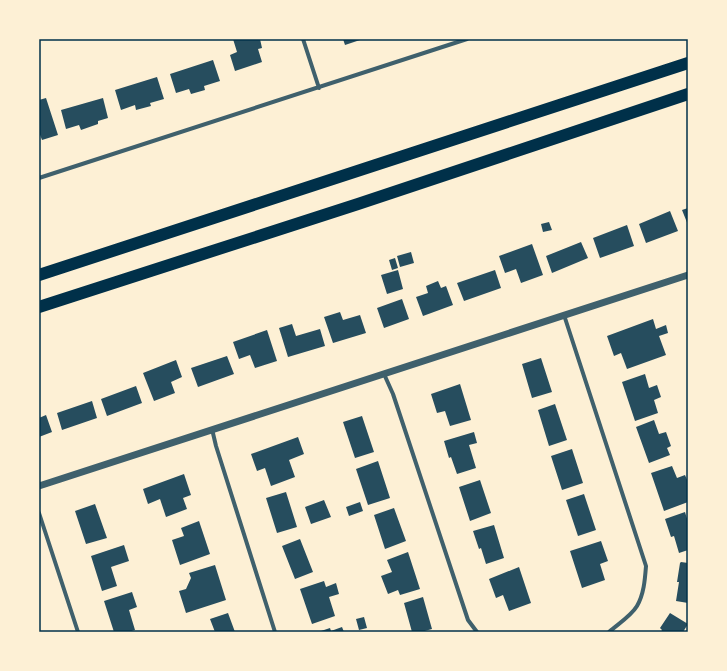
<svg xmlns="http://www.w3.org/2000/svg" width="727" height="671" font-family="'Source Sans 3',sans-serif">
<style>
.building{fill:#264d5e}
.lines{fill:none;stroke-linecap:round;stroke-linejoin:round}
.minor{stroke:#3f606c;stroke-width:4}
.tertiary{stroke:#3f606c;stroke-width:7}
.motorway{stroke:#003049;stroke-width:12}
.neatline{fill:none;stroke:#003049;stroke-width:1.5}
</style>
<rect width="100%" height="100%" fill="#fdf0d5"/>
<path class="building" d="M233,39H260L262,48L258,49L262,62L235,71L230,55L237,52Z
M343,39H363L345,45Z
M213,60L220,81L204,86L205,90L191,94L189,89L176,93L170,74Z
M157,77L164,99L150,103L151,106L136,110L135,105L121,110L115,90Z
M46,98L58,135L42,140L39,132V100Z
M103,98L108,118L98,121V124L81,130L79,125L66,129L61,110Z
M688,208V225L682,210Z
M670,211L678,231L646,243L639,224Z
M549,222L552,230L543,232L541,224Z
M627,225L634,246L600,258L593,238Z
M581,242L588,258L552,273L546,256Z
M532,244L543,275L521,283L516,269L505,273L499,256Z
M411,252L414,263L400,267L397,256Z
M395,258L398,268L392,270L389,260Z
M398,270L403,289L387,294L381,275Z
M495,270L501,288L464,301L457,283Z
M438,281L441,288L446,286L453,305L423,316L416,297L428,293L426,286Z
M402,299L409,319L384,328L377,308Z
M340,312L343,320L360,315L366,333L333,343L324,317Z
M653,319L656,329L666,325L668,333L659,336L666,355L627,369L621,353L614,356L607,336Z
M292,324L296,336L320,329L325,346L288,357L279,328Z
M267,330L277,361L255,368L250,355L239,359L233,342Z
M227,356L234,374L198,387L191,368Z
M541,358L552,392L532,398L522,364Z
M176,360L182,377L171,382L175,393L154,401L143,373Z
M645,374L649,388L657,385L661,397L654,400L658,413L635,421L622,382Z
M460,384L471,420L450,426L445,411L437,413L431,394Z
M136,386L142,403L107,416L101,399Z
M92,401L97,418L62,430L57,413Z
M555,404L567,440L549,446L538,410Z
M46,415L52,432L39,437V418Z
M362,416L374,452L355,458L343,422Z
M654,420L659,434L666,432L671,446L667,448L670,455L649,463L636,427Z
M474,432L477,443L469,445L476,468L457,474L451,457L449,458L444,441Z
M298,437L304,454L289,460L295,477L271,486L265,468L257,471L251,454Z
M572,449L583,483L562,490L551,456Z
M378,461L390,498L368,505L356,469Z
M672,466L677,478L685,475L688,482V502L664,511L651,473Z
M184,474L191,495L183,498L187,509L166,517L160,499L148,504L143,489Z
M480,480L491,513L470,521L459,487Z
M286,492L297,527L277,533L266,498Z
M584,494L596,530L578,536L566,500Z
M324,500L331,517L311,524L305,507Z
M360,502L363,511L349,516L346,507Z
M95,504L107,538L86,544L75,511Z
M394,508L406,541L385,549L374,515Z
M685,512L688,522V550L679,553L674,536L671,537L665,519Z
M199,521L210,554L180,565L172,540L184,536L181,528Z
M494,525L504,558L486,564L481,548L479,549L473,531Z
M300,539L313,572L295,579L282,546Z
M601,541L608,561L600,564L605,580L582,588L570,551Z
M124,545L129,561L111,567L117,586L102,591L91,556Z
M408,552L420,589L400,595L398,590L388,594L381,576L392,572L387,560Z
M681,562L688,563V603L676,601L679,582H677L680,563Z
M215,565L226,600L186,613L179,591L186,589L191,578L189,573Z
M519,567L531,603L509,611L503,595L496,598L489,579Z
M324,581L326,587L336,583L339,594L329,597L335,616L312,624L300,589Z
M132,592L137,607L129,610L135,630L128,632H114L104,601Z
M423,597L432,629L421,632H412L404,603Z
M228,613L235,632H215L210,619Z
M670,613L688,624L683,632H661L662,630L660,628Z
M364,617L367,628L359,630L356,619Z
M342,627L344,632H318L330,628L331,631Z"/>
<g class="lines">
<path class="minor" d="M303,39L319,88
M39,178L467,39
M564,315L646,566C645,579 644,594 637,606C631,616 618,624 609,632
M384,374L393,394L468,620L477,632
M212,429L216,446L275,632
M39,513L78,632"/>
<path class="tertiary" d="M39,486L688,275"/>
<path class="motorway" d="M39,275L688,63
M39,307L358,204L688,94"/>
</g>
<rect width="727" height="671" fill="none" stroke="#fdf0d5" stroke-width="80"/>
<rect x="40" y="40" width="647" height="591" class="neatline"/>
</svg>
